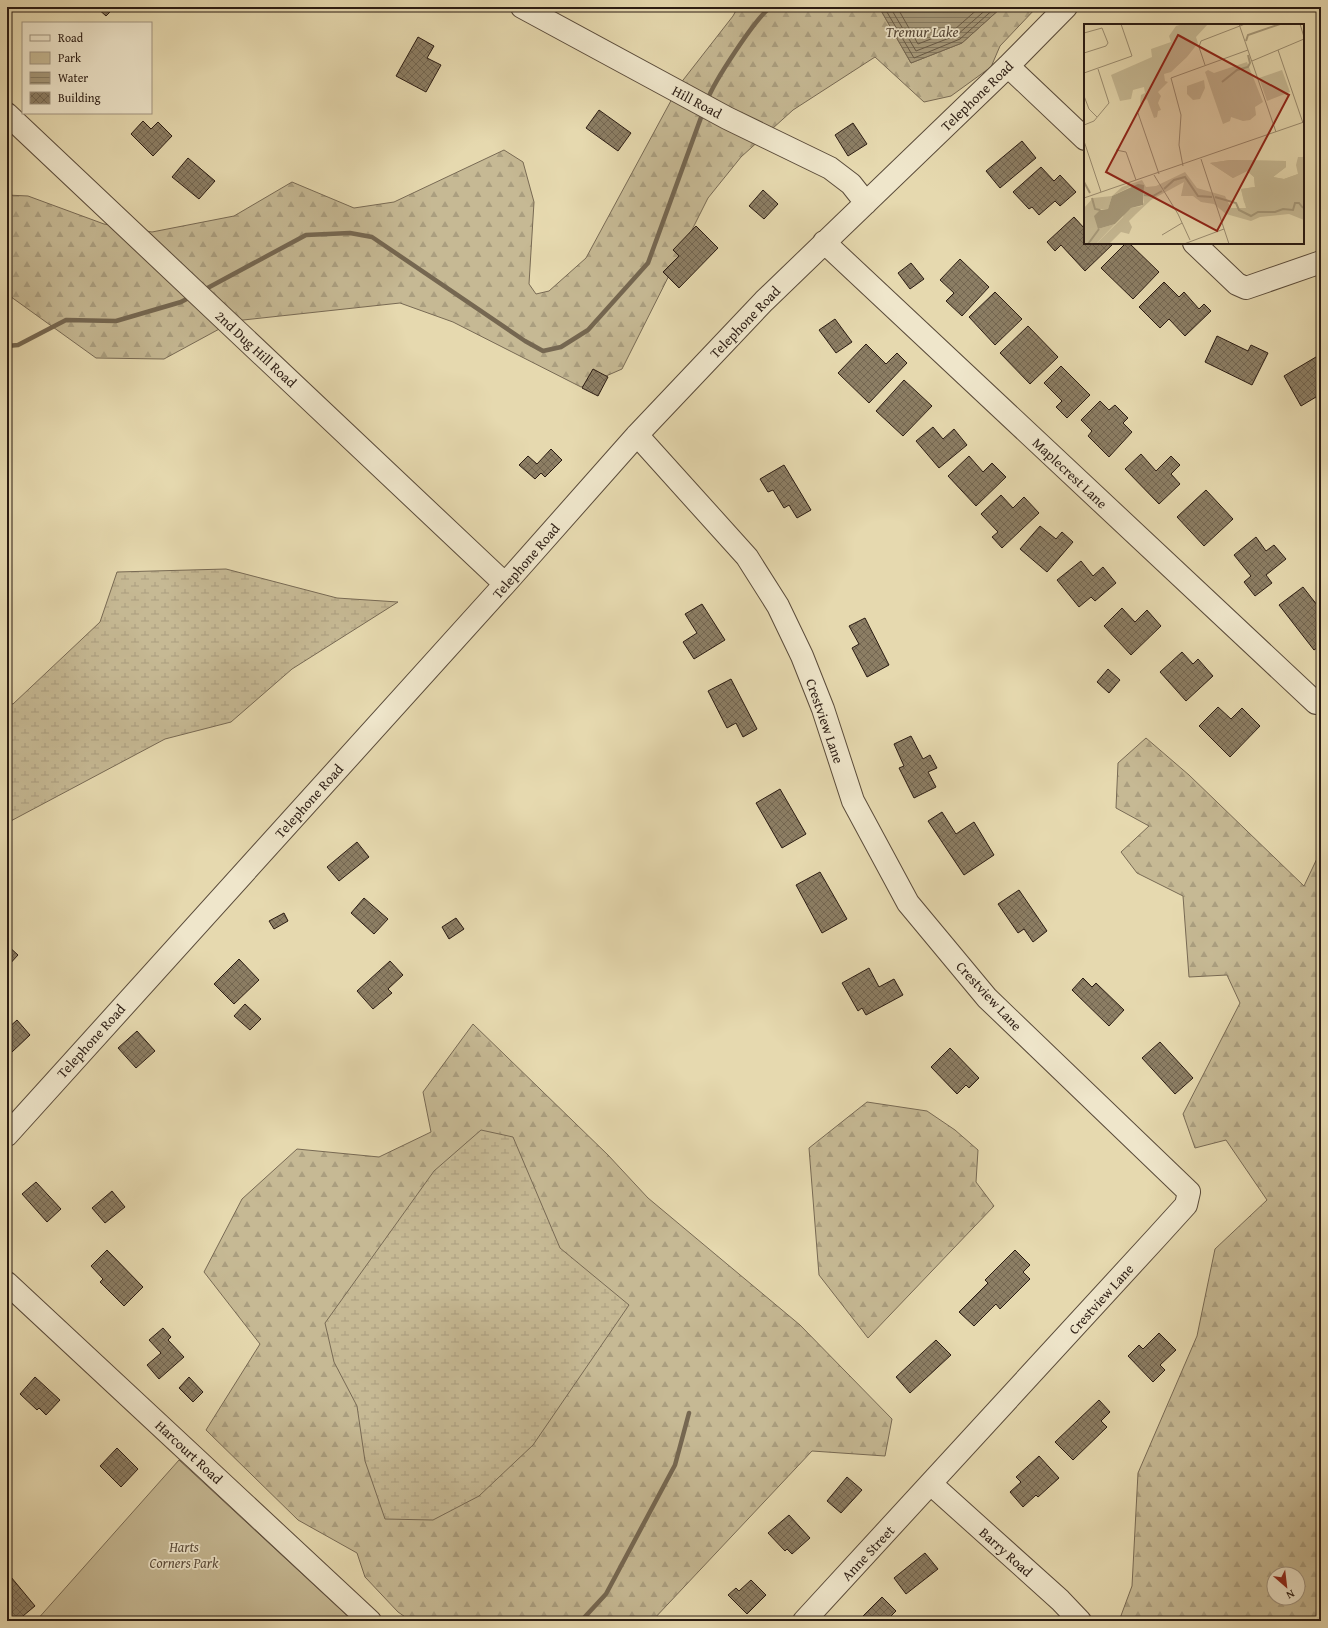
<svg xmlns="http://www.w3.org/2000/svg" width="1328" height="1628" font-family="'Gentium Book Plus',serif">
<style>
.green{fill:#c6b994;stroke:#786a54}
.forest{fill:url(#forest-firs);stroke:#786a54;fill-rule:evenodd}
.wetland{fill:url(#wetland-marsh);stroke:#786a54}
.water{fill:url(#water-rules);stroke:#756751}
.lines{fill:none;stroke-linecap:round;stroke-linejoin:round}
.shore{stroke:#685a46;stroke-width:1}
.stream{stroke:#756751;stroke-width:4.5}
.building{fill:url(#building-cross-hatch);stroke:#2b1c13}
.minor-casing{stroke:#5a4b3a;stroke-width:24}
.minor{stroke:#efe6cb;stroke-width:22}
.labels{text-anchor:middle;stroke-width:3.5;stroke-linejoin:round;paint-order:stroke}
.street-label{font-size:14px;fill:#2b1c13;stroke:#efe6cb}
.park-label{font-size:14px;font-style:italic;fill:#5a4b3a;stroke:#efe6cb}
.water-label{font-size:15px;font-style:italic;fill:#564837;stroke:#efe6cb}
.inset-river{fill:none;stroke:#a6997a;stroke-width:2}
.inset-road{fill:none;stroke:#9b8d71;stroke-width:1}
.view{fill:#8f2418;fill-opacity:0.15;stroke:#8f2418;stroke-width:2}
.inset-edge{fill:none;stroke:#2b1c13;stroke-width:2}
</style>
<defs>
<pattern id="forest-firs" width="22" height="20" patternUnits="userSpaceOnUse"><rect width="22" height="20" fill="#c6b994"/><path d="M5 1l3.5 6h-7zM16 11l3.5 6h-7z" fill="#aa9e7f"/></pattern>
<pattern id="wetland-marsh" width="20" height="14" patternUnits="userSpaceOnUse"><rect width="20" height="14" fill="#c6b994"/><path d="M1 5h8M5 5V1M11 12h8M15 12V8" fill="none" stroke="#aa9e7f"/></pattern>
<pattern id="water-rules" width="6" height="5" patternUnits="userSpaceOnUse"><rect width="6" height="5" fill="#a6997a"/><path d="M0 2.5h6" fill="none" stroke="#877c63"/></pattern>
<pattern id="building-cross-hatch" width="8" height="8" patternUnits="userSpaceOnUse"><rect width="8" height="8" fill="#8c7e64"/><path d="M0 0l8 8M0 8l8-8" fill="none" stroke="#736651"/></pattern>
</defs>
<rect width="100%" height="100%" fill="#e6d9af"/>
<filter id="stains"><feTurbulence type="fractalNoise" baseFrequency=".005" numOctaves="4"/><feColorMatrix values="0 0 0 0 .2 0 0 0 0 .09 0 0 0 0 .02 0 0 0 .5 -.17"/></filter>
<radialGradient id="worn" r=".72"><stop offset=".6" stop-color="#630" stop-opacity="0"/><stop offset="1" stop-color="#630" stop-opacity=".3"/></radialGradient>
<path class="green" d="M179,1460L353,1621H36Z"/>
<path class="forest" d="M738,7H879L911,63L962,43L1002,7H1037L1000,46L991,67L951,96L924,102L875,57L793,110L741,157L708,198L622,369L581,387L453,322L400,303L234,321L164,359L96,358L7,294V195L28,196L104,224L152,232L234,216L292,182L354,208L394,202L504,150L523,162L534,202L529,284L536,294L549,291L586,258L680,84L733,16Z
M1146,738L1189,775L1304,886L1321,850V1621H1119L1132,1586L1138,1473L1197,1336L1215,1249L1267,1200L1226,1140L1195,1148L1183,1114L1240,1003L1227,975L1189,977L1183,896L1137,873L1121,852L1149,826L1116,808L1118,763ZM1274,1574H1298V1598H1274Z
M473,1024L608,1155L648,1198L800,1325L892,1419L885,1456L812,1451L652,1621H411L398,1612L365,1577L357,1553L298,1520L206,1430L260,1344L204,1272L242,1199L297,1149L379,1157L431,1132L423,1092Z
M867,1102L927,1111L955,1130L978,1150L976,1182L994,1206L868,1338L819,1275L809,1148Z"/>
<path class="wetland" d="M226,569L337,598L398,602L292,669L231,722L165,739L7,823V703L13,704L100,622L117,572Z
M481,1130L513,1137L560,1248L629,1305L533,1445L479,1496L433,1520L385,1519L365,1461L357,1406L334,1362L325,1323L434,1171Z"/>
<path class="water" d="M879,7H1002L962,43L911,63Z"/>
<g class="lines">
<path class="shore" d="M884,7L914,58L960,39L996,7
M890,7L916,51L957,35L989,7
M897,7L918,44L954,30L980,7"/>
<path class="stream" d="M707,101C713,83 756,17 771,7
M202,291L306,235L350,233L372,237L525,341L543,351L561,347L588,330L648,263L703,112
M7,346L18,345L66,320L116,321L181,302L192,296
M581,1621L606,1594L675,1465L689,1413"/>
</g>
<path class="building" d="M96,7H111L113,9L106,16Z
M418,37L434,46L427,58L441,65L426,92L396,76Z
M599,110L631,133L618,151L586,128Z
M143,121L151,129L158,122L172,136L153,156L131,134Z
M853,123L867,144L848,156L835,135Z
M1022,141L1036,158L1000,188L986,171Z
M188,158L215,181L199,199L172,177Z
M1041,167L1054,181L1060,175L1076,192L1060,206L1055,201L1039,215L1032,207L1029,209L1013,192Z
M763,190L778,204L764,219L749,206Z
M1074,217L1085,229V243H1114L1085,271L1061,245L1055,251L1047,242Z
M696,226L718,248L679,288L663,272L679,256L673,250Z
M1126,243H1129L1159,272L1133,299L1101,268Z
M960,259L989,287L962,316L946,301L954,293L940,280Z
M911,263L924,279L910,289L898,273Z
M1164,282L1179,297L1184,292L1199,309L1204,304L1211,311L1185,336L1169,319L1160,328L1139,307Z
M995,292L1022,319L995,345L969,317Z
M835,319L852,342L836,353L819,330Z
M1028,326L1058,357L1030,384L1000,353Z
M1217,336L1248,351L1251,345L1268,353L1252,385L1205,362Z
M866,344L886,364L897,353L907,363L869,403L838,373Z
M1321,354V394L1301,406L1284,376Z
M1061,366L1090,395L1067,418L1056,407L1062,401L1044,383Z
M593,369L608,377L598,396L582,388Z
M904,380L932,406L903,436L876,411Z
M1100,401L1109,410L1115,405L1128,418L1123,423L1132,432L1109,457L1088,436L1092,431L1081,420Z
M933,427L943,439L954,429L967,445L939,468L916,441Z
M551,449L562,460L545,477L541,473L535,479L519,465L528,456L537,464Z
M1141,454L1156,471L1171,456L1180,465L1171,474L1180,484L1159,504L1125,469Z
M969,456L983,472L992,463L1006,477L976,506L948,476Z
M784,465L811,510L797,518L789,505L784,508L773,490L768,492L760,479Z
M1206,490L1233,519L1204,546L1177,517Z
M1001,495L1013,508L1024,497L1039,513L1002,548L992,537L998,532L981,514Z
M1040,526L1056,539L1062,532L1073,542L1047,572L1020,549Z
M1256,537L1266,551L1274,545L1286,559L1266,575L1272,583L1255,596L1244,582L1251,576L1234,555Z
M1081,561L1093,576L1103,567L1116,583L1095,601L1091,597L1079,607L1057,580Z
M1303,587L1321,610V645L1314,650L1279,605Z
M702,604L725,640L694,659L683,642L697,633L685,614Z
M1122,608L1135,622L1147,610L1161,626L1131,655L1104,626Z
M865,618L889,665L867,677L852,648L859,644L849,626Z
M1182,652L1193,664L1198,659L1213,676L1186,701L1160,672Z
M1108,669L1120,680L1109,693L1097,682Z
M731,679L757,729L743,737L736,723L727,728L708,691Z
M1218,707L1231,719L1242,708L1260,726L1230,757L1199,726Z
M911,736L923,759L930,755L937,768L928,772L936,787L914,798L899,768L904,766L894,744Z
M780,789L806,834L782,848L756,803Z
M942,812L956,834L974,822L994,855L964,875L928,821Z
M357,842L369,857L339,881L327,867Z
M820,872L847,919L822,933L796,885Z
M1019,890L1047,931L1033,942L1024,929L1018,933L998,904Z
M364,898L388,919L374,934L351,913Z
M284,913L288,921L274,929L269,921Z
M456,918L464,929L449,939L442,927Z
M7,945L18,955L7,967Z
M239,959L259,980L234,1004L214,984Z
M390,961L403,975L388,989L392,993L373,1009L357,991Z
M869,968L879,987L894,979L903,995L866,1015L862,1008L858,1011L842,983Z
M1083,978L1092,987L1096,983L1124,1010L1109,1026L1072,990Z
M245,1004L261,1019L250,1030L234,1016Z
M17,1020L30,1035L12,1052L7,1046V1029Z
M137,1031L155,1051L136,1068L118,1048Z
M1160,1042L1193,1078L1175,1094L1142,1058Z
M950,1048L979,1078L969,1088L966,1085L957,1094L931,1067Z
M36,1182L61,1209L47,1222L22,1194Z
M112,1191L125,1207L105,1223L92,1208Z
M107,1250L143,1287L124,1306L100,1282L103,1279L91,1266Z
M1015,1250L1030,1265L1023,1272L1030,1279L1000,1309L996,1304L974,1326L959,1312L988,1283L985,1280Z
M163,1328L171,1337L168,1340L184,1357L159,1379L147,1365L161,1353L149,1340Z
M1159,1333L1176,1350L1160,1365L1165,1370L1153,1382L1128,1356L1139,1345L1143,1349Z
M936,1340L951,1355L910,1393L896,1377Z
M35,1377L60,1400L46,1415L39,1408L37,1410L20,1394Z
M189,1377L203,1392L193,1402L179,1388Z
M1099,1400L1110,1412L1101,1421L1107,1427L1073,1460L1055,1442Z
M117,1448L138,1469L121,1487L100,1466Z
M1039,1456L1059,1478L1038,1497L1036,1495L1023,1507L1010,1492L1021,1482L1016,1477Z
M847,1477L862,1490L841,1513L827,1501Z
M789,1515L810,1538L792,1554L787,1549L785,1551L768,1533Z
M925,1553L938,1569L906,1594L894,1578Z
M11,1577L35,1606L17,1621H7V1581Z
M751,1580L766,1595L747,1614L728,1595L736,1588L739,1591Z
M882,1597L896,1611L886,1621H858Z"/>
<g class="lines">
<defs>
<path id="minor" d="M522,7L727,118L830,168L851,184L866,203
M1008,66L1085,139
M7,114L505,584
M824,242L1316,703
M1194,243L1237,284L1246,288L1321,262
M637,435L747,557L778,606L802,656L823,709L853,801L908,903L987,998L1189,1192L1186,1205L1156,1238L804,1621
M7,1135L505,584L637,435L764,301L1008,66L1066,7
M7,1283L370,1621
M931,1484L1060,1600L1080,1621"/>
</defs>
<use href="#minor" class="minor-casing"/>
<use href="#minor" class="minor"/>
</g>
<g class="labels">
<g class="street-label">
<text transform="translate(977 96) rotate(-44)" y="5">Telephone Road</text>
<text transform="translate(697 102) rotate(28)" y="5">Hill Road</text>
<text transform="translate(745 322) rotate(-46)" y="5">Telephone Road</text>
<text transform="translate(256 349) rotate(43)" y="5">2nd Dug Hill Road</text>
<text transform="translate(1070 473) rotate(43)" y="5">Maplecrest Lane</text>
<text transform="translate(526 561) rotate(-49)" y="5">Telephone Road</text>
<text transform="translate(825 721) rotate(71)" y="5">Crestview Lane</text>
<text transform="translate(309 801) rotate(-48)" y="5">Telephone Road</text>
<text transform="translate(989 996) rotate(47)" y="5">Crestview Lane</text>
<text transform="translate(91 1041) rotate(-48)" y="5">Telephone Road</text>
<text transform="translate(1101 1299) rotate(-48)" y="5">Crestview Lane</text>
<text transform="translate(189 1452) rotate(43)" y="5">Harcourt Road</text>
<text transform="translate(1006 1552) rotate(42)" y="5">Barry Road</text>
<text transform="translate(868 1553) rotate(-47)" y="5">Anne Street</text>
</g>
<g class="park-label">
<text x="184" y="1552">Harts<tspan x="184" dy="16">Corners Park</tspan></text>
</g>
<g class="water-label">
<text x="922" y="37">Tremur Lake</text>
</g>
</g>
<g transform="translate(1084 24)">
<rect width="220" height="220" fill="#e6d9af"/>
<path d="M198,46L206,68L183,77L175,54Z" fill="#c6b994"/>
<path d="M99,0H124L112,13L114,19L103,33L87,48L80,50L81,57L84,58L74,68L77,72L74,79L77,86L74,87L73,93L70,94L63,75L56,80L57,71L61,69L60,63L49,66L47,75L36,77L27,51L68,33L67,25L87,18L85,12L92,2ZM163,38L179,78L171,83L172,91L166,96L159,97L147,93L146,97L139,100L121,48L124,46L130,49ZM120,56L121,64L116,75L109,76L103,70V62ZM214,133H220V196L205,190L176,193L167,197L142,190L130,180L117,178L109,172H97L100,158L67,176L52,190L45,197L48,203L45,210L37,208L25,220H12L39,193L40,189L47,184L58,182L60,178L59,161L46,163L28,172L38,163L58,156L62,163L72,162L101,148L113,164L141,172L147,184H162L157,165L171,163L170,153L163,147L149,154L126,139L146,136L202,137V143L189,153L200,155L214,150L212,141Z" fill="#c6b994"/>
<path d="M159,60L168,63L165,82L143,91L138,70ZM146,136L202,137V143L189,153L200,155L214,150L218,151L220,189L205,184L191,172L185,174L175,187L168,189L160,178L157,165L171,163L170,153L163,147L149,154L126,139ZM28,172L24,185H17L14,205L31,200L12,220H0V184L9,174Z" fill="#c6b994"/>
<path d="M54,160L60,161L59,181L47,184L31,200L14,205L10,192L16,186L24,185L28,172Z" fill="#a6997a"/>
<path class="inset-river" d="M162,17L164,11L196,0M138,58L153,46L164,43L166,39L164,31M0,158L6,169M80,165L90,156L101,153L114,172L128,173M60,171L69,172L78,167M131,173L152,179L155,186L167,192L174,188H191L199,185L209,186L211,179H215L219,184M8,174L11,185L16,186M4,220L15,205"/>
<path class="inset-road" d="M155,0L192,108M216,0L220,13M0,9L18,4L24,19L22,22L0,29M194,26L219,99M168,37L220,15M121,41L115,23L117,17L161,0M0,49L48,32L37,0M0,72L5,85L13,93M54,89L75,150M0,101L10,97L25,79L14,45M0,117L17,168M32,126L42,128L52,156M117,135L145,220M99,142L95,121L97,91L87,54L164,26M70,151L94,190L106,216M0,174L220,98M78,211L98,199M100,220L140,205"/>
<path class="view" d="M94,11L205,71L133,207L22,148Z"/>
<rect width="220" height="220" class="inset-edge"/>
</g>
<rect width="1328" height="1628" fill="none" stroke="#e6d9af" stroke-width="24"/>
<rect x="8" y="8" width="1312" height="1612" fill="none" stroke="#2b1c13" stroke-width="2"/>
<rect x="12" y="12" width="1304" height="1604" fill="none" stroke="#2b1c13"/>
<rect x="22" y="22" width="130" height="92" fill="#efe6cb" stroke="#a19581"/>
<rect x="30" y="35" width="20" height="6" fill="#efe6cb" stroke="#a19581"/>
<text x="58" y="42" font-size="12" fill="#2b1c13">Road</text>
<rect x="30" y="52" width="20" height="12" fill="#c6b994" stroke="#a19581"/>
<text x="58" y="62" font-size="12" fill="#2b1c13">Park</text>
<rect x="30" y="72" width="20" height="12" fill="url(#water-rules)" stroke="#a19581"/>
<text x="58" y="82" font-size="12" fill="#2b1c13">Water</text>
<rect x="30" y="92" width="20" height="12" fill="url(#building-cross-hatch)" stroke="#a19581"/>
<text x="58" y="102" font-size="12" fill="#2b1c13">Building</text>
<g transform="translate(1286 1586) rotate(152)"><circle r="19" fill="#efe6cb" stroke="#a19581"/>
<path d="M0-3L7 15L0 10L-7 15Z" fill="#8f2418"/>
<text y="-6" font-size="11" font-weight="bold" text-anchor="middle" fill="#2b1c13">N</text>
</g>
<rect width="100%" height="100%" filter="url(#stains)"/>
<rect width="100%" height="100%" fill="url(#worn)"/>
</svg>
